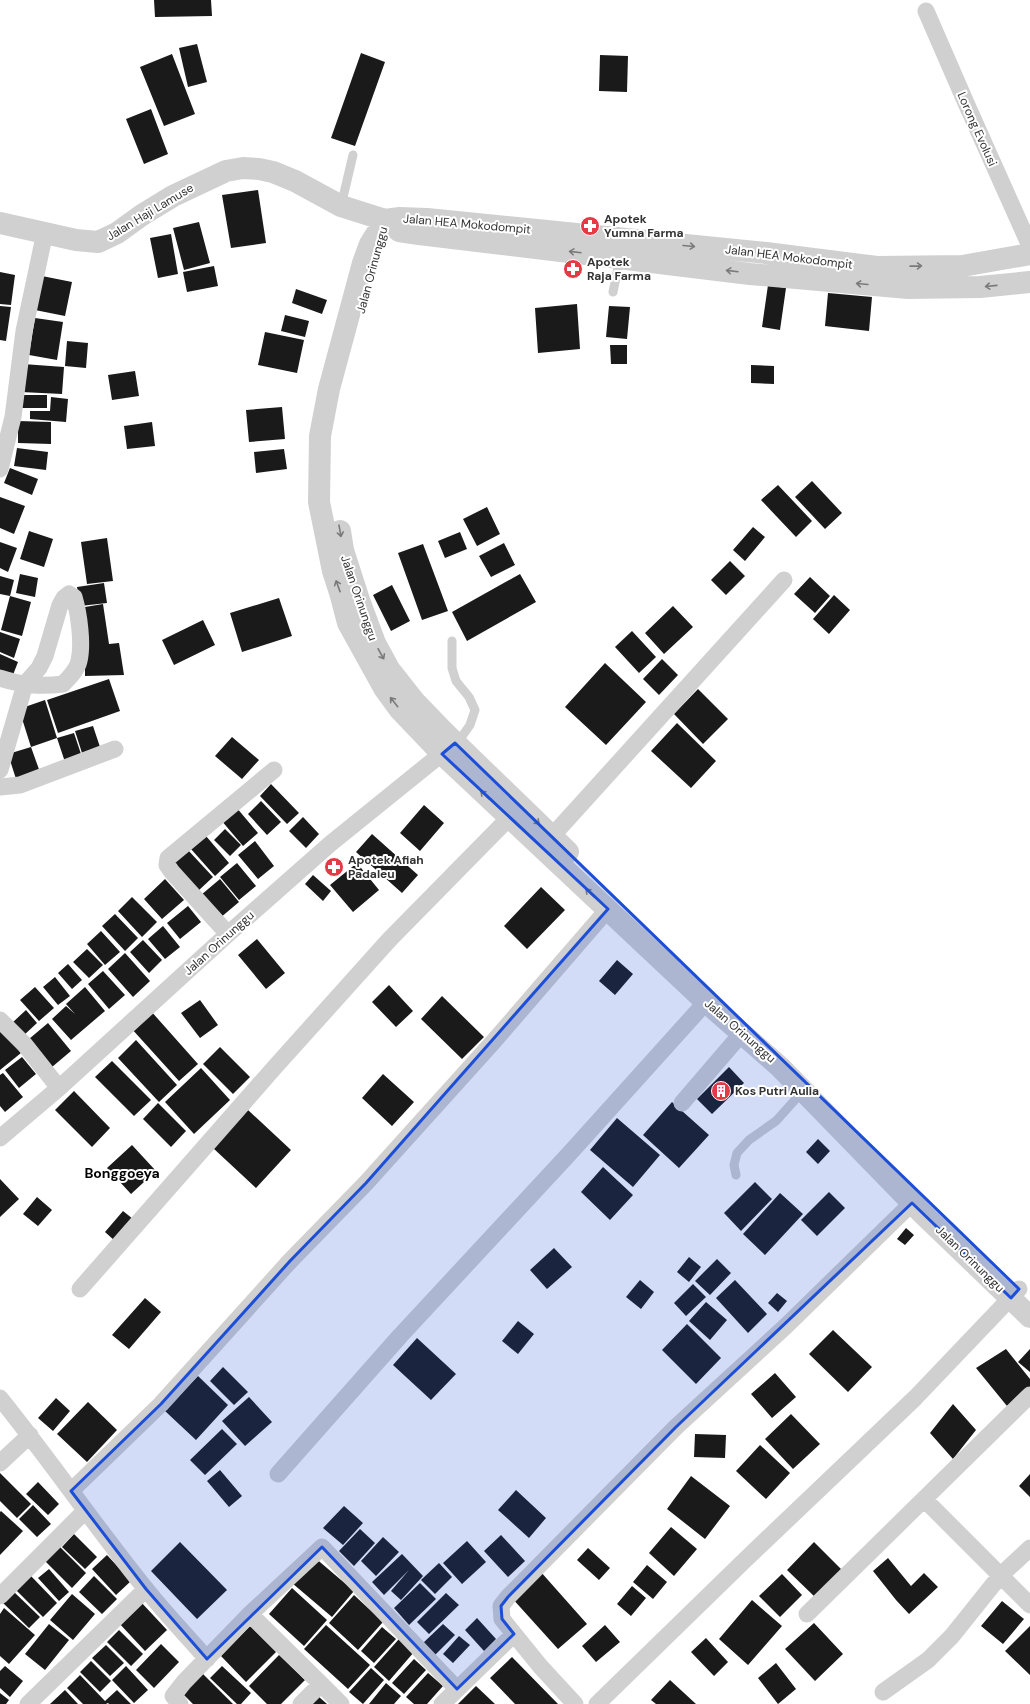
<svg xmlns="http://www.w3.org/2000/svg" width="1030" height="1704" font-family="'DM Sans',sans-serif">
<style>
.building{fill:#1a1a1a}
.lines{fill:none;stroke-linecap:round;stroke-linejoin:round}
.service{stroke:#d0d0d0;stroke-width:9}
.minor{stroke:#d0d0d0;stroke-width:17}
.tertiary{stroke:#d0d0d0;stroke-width:22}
.oneway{stroke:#7a7a7a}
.marked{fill:#1d4ed8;fill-opacity:0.2;stroke:#1d4ed8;stroke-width:3;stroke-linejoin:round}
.labels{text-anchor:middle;stroke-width:4;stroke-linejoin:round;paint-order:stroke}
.street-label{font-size:12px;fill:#333;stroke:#fff}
.poi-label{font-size:12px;font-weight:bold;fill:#333;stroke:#fff;text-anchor:start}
.quarter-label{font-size:14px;font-weight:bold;fill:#000;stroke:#fff}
</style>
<rect width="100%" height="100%" fill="#fff"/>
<path class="building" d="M154,0H211L212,16L155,17Z
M197,44L207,82L188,87L179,48Z
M361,53L385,62L355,146L331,138Z
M172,54L195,114L164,126L140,67Z
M600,55L628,56L627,92L599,91Z
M151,109L168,154L144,164L126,119Z
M258,190L266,243L231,248L222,195Z
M199,222L210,263L184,270L173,228Z
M171,234L178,274L158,278L150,238Z
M214,266L218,286L187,292L183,272Z
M0,272L15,275L11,305L0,304Z
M42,276L72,282L65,316L35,310Z
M768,285L786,288L780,330L762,327Z
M296,289L327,300L322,314L292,303Z
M828,293L872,297L869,331L825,326Z
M577,304L580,349L538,353L535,308Z
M0,306L11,307L6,341L0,340Z
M609,306L630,307L627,339L606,337Z
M285,315L309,321L305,337L281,331Z
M35,318L63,322L57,360L29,355Z
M265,332L304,340L297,373L258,365Z
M67,341L88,343L86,368L65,366Z
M610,345H627V364H611Z
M23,364L64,367L62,394L21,392Z
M751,365L774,366V384L751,383Z
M135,371L139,396L112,400L108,375Z
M17,395H47V408H17Z
M51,397L68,399L66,422L30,419V411H50Z
M282,407L285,439L249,442L246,410Z
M18,421L51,422V444L18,443Z
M152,422L155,446L127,449L124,426Z
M17,448L48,452L46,470L14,466Z
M284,449L287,469L256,473L254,452Z
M10,468L38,479L32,495L4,483Z
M812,481L842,513L825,529L795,497Z
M778,485L812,521L796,537L761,500Z
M0,497L25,506L14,534L0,528Z
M487,507L500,534L477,546L463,519Z
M753,527L765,537L745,561L733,550Z
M29,531L53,539L44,567L20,559Z
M460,532L467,549L445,558L438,541Z
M107,538L113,581L87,584L81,542Z
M0,542L17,548L8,572L0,568Z
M504,543L515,565L491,577L479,556Z
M423,544L448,611L422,620L398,553Z
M730,561L745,576L726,595L711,580Z
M20,574L38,578L35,597L16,593Z
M520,574L536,602L467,641L452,612Z
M0,576L14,580L10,596L0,594Z
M810,577L830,596L815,613L794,594Z
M104,583L107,603L80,606L77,587Z
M392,585L410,621L391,631L373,595Z
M834,595L850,610L829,634L813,619Z
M10,596L31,602L22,636L1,630Z
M279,598L292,636L242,652L230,613Z
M103,604L109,644L119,643L124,675L85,676V647L79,608Z
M673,606L693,627L664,654L645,633Z
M203,620L215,645L174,665L162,640Z
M632,631L656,657L639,673L615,647Z
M0,632L20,639L14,658L0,652Z
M0,654L18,662L11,680L0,675Z
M662,659L678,675L659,695L643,679Z
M605,663L646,702L606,745L565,707Z
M109,679L120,711L58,733L47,700Z
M698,689L728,719L703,744L674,714Z
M45,700L57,738L31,747L41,775L17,782L8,754L31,747L19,709Z
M677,723L716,761L691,788L651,751Z
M93,726L100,747L82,753L75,731Z
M74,733L82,757L65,762L57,738Z
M232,737L259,760L242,779L215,756Z
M271,784L299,813L287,824L260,796Z
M261,801L281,822L267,835L248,814Z
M424,805L444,823L420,851L400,833Z
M236,807L258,833L243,846L221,820Z
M303,817L319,834L306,848L289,831Z
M225,829L241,845L230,856L214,840Z
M372,834L418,875L402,893L356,852Z
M206,836L229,863L215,876L191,849Z
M255,841L274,866L258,879L238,855Z
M187,849L213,877L197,892L171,865Z
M237,863L256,886L239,900L220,877Z
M357,863L379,890L353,912L330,885Z
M313,875L331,891L323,901L305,884Z
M165,879L184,900L162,919L144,899Z
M220,879L239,902L220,918L201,895Z
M541,887L565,910L527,949L504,926Z
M132,897L157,922L142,937L118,911Z
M188,906L201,922L180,939L167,923Z
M115,914L138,938L125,951L102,926Z
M163,926L180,947L165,959L148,939Z
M101,931L120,952L105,965L87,944Z
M257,939L285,973L266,989L238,955Z
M143,940L162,960L149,973L130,952Z
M87,949L103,965L89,978L73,962Z
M125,953L150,981L133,997L108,969Z
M617,960L633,974L615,995L599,981Z
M68,964L82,980L72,989L58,973Z
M103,971L125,995L109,1009L88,984Z
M55,977L70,996L58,1005L43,987Z
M389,985L413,1011L396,1027L372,1002Z
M35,987L54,1008L39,1021L20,1000Z
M85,987L105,1011L71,1040L52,1019L66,1006L75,1014L66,1004Z
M442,996L484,1037L462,1059L421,1019Z
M200,1000L218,1025L200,1038L181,1013Z
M26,1010L37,1023L23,1036L12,1023Z
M150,1010L198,1064L179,1081L131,1028Z
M48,1023L71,1051L52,1067L29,1039Z
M0,1028L21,1053L0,1070Z
M136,1040L177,1085L159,1102L118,1058Z
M220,1047L250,1077L233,1094L203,1064Z
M22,1057L36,1074L19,1088L5,1070Z
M112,1061L151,1100L134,1116L95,1077Z
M729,1067L744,1083L712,1114L697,1099Z
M201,1068L230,1100L194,1134L165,1102Z
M3,1073L23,1097L5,1112L0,1106V1075Z
M383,1074L414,1102L392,1126L362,1098Z
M74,1091L110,1128L92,1147L55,1110Z
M672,1102L709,1135L679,1168L643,1135Z
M158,1103L186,1131L171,1147L143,1119Z
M248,1110L291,1150L256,1188L213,1148Z
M617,1118L660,1155L633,1187L590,1150Z
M818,1139L830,1151L818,1164L806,1152Z
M132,1145L156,1171L131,1194L107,1168Z
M603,1167L633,1195L610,1220L581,1192Z
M0,1179L19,1199L0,1217Z
M755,1182L772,1199L741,1231L724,1213Z
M829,1192L845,1208L817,1236L801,1220Z
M780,1193L803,1214L765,1255L743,1234Z
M37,1197L52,1210L38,1226L23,1214Z
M123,1211L133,1219L115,1241L105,1232Z
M906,1228L914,1235L905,1245L897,1239Z
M554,1248L572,1267L547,1289L530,1270Z
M689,1257L701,1267L689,1282L677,1272Z
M717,1259L731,1273L710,1295L695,1281Z
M640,1280L654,1292L641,1309L626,1297Z
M735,1280L767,1314L748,1333L716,1298Z
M693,1284L706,1297L686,1316L674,1303Z
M777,1293L787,1301L778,1312L768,1303Z
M145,1298L161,1312L129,1349L112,1335Z
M706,1302L727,1320L710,1340L689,1321Z
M518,1321L534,1334L518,1354L502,1341Z
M687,1324L721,1358L696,1384L662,1350Z
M833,1330L872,1367L848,1392L809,1354Z
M417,1338L456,1374L431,1400L393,1365Z
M1006,1349L1030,1379V1388L1007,1406L976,1368Z
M1030,1349V1372L1018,1362Z
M223,1367L248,1392L234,1405L210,1381Z
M775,1373L796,1397L772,1418L751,1394Z
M198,1376L228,1405L196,1440L165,1411Z
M249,1397L272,1422L245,1446L222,1421Z
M56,1398L70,1411L53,1431L38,1418Z
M88,1402L117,1430L87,1462L57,1434Z
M953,1404L976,1430L953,1459L930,1433Z
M791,1414L820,1444L793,1469L765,1439Z
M222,1429L237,1444L205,1475L190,1460Z
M695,1434L726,1435L725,1458L694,1457Z
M760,1445L790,1473L766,1499L736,1471Z
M220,1470L242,1496L229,1507L207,1481Z
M0,1473L31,1504L17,1518L0,1501Z
M1030,1474V1497L1019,1486Z
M691,1476L730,1506L705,1539L667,1509Z
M38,1482L59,1504L48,1515L26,1494Z
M516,1490L546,1518L529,1538L498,1510Z
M33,1505L51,1524L37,1537L19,1519Z
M344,1506L363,1523L343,1545L323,1528Z
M1,1511L23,1531L0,1555V1512Z
M671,1527L697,1549L674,1576L649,1553Z
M360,1529L375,1543L354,1566L339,1551Z
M74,1534L97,1557L85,1569L62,1547Z
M501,1535L525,1561L508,1577L484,1551Z
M383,1537L399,1552L376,1576L361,1561Z
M467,1541L486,1562L462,1584L443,1563Z
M55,1542L86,1573L72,1588L41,1557Z
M180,1542L227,1590L197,1619L151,1571Z
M814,1542L843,1571L816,1598L787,1570Z
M588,1548L610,1568L599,1580L577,1560Z
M402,1554L423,1576L401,1600L391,1591L409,1570L384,1595L372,1582Z
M107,1555L131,1581L116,1595L92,1569Z
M314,1557L354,1591L332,1617L292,1583Z
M888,1558L911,1586L924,1573L938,1587L909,1614L896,1600L873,1571Z
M439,1563L452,1577L435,1594L421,1580Z
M647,1565L667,1582L653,1599L633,1582Z
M49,1569L69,1592L59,1601L38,1578Z
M540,1571L587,1624L558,1649L511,1597Z
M782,1574L802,1595L780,1617L759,1596Z
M30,1575L57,1603L43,1617L16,1590Z
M94,1576L117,1599L102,1614L79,1592Z
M420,1583L436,1599L409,1625L394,1608Z
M632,1586L646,1598L631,1616L617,1604Z
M292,1588L327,1620L304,1646L269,1614Z
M14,1592L40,1617L29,1628L3,1603Z
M446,1593L459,1605L429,1634L417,1622Z
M72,1594L95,1614L73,1640L50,1620Z
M354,1595L383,1622L358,1650L329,1623Z
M752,1600L782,1626L748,1665L719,1639Z
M140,1601L167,1630L145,1651L118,1622Z
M1002,1601L1024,1619L1003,1644L981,1626Z
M4,1608L35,1635L9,1664L0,1656V1614Z
M477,1618L496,1639L484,1651L465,1630Z
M814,1623L843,1654L815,1681L785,1649Z
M49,1624L69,1640L45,1670L25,1654Z
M443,1624L455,1635L434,1656L422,1644Z
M326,1625L370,1665L348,1689L304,1649Z
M605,1625L620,1642L596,1662L582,1646Z
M250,1626L276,1652L246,1682L221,1656Z
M1030,1626V1675L1005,1651Z
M382,1627L396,1639L374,1663L361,1651Z
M119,1630L143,1654L131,1666L107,1642Z
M459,1636L470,1645L453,1663L443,1654Z
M706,1638L728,1662L714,1676L691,1652Z
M399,1639L414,1652L389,1681L374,1667Z
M161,1644L179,1662L154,1688L136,1670Z
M106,1645L124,1663L110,1676L92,1658Z
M279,1655L305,1680L281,1704H267L249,1686Z
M512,1657L558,1704H515L490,1678Z
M414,1659L426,1670L404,1694L392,1683Z
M91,1661L111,1681L100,1692L80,1672Z
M776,1663L796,1689L778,1704L758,1678Z
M5,1666L23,1681L10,1697L0,1688V1671Z
M126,1666L148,1690L134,1703L112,1680Z
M222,1666L251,1693L241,1704H237L210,1678Z
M371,1668L384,1680L363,1704L349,1692Z
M200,1671L233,1704H193L180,1691Z
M428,1673L443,1686L427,1704H414L406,1697Z
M80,1675L105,1701L117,1690L131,1704H109L108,1703L106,1704H83L67,1688Z
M670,1680L696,1704H656L651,1700Z
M386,1683L401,1696L394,1704H369Z
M476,1686L495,1704H458Z
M65,1690L78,1704H50Z
M0,1693L9,1700L6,1704H0Z
M318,1696L327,1704H311Z"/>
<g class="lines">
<path class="service" d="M341,206L353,155
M613,292L620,258
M452,641V668L456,681L469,697L475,710L470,725L456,745
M736,1175L734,1165L737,1153L749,1140L776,1121L803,1091"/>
<path class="minor" d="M926,11L966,103L1030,246
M0,469L13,417L24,331L45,232
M0,678C22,685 40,687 63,684C69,678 77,670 79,661C83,644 79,614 74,597L69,594L64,598L60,605L45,656L39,668L25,684L0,770
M0,787L20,785L115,749
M544,845L784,580
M228,934L172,872L167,865L168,858L274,770
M0,1020L25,1045L59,1088
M682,1103L742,1033
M0,1138L59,1088L228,934L330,844L450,747
M80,1289L274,1068L389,940L509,818
M0,1398C50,1460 95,1526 145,1588C165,1613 187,1636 207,1659
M0,1463L30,1435
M278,1474L400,1336L569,1154L706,1002
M71,1491L161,1404L290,1261L366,1183L494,1041L608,909
M924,1499L1030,1605
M0,1596L85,1511
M250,1614L321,1684L301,1704
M807,1614L1030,1395
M321,1684L341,1704
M883,1692L928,1660L952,1636L1000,1576L1030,1548
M28,1704L146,1589
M180,1704L173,1696L184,1682L250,1614L322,1547L457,1689
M442,1704L514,1634
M575,1704L540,1666L502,1619L501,1606L508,1597L676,1427L786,1326L912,1203
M597,1704L746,1559L915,1398L1019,1289"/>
<path class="tertiary" d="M385,220L370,244L363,263L329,389L320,436L319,502L333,571L341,596L348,623L384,688L400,710L442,754L706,1002L780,1067L923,1214L1030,1317
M0,223L76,240L98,242L117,233L142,215L173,196L226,171L243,168L259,169L273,172L295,181L341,206L385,220L400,218L427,219L766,253L877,267L962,266L1030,254
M394,227L399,231L419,234L750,274L908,288L980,287L1030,282
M340,531L343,550L359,600L375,643L389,669L415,702L442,730L568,852"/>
</g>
<defs><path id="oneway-shaft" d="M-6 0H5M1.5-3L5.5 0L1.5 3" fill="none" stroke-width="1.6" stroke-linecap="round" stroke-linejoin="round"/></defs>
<g class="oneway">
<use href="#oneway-shaft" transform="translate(689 246) rotate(5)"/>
<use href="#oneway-shaft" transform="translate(575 252) rotate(-173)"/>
<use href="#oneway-shaft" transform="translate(916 266) rotate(-1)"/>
<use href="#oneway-shaft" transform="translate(732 271) rotate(-173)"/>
<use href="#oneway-shaft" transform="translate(862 284) rotate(-175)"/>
<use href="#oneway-shaft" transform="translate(991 286) rotate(174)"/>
<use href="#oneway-shaft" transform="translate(340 531) rotate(80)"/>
<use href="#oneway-shaft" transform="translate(338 586) rotate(-110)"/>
<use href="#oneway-shaft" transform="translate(381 654) rotate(61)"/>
<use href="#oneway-shaft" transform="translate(394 702) rotate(-128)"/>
<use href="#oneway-shaft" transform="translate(485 795) rotate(-136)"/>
<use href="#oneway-shaft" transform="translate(535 820) rotate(43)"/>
<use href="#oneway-shaft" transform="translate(590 893) rotate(-137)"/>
</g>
<path class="marked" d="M455,743L1019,1289L1011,1298L912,1203L676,1427L508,1597L501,1606L502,1619L514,1634L457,1689L322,1547L207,1659L146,1589L71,1491L161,1404L290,1261L366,1183L608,909L442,754Z"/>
<defs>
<symbol id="pharmacy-disc" viewBox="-11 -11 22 22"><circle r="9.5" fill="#e63946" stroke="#fff"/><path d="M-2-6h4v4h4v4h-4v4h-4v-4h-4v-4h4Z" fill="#fff"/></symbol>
<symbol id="building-disc" viewBox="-11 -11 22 22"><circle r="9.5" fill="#e63946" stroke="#fff"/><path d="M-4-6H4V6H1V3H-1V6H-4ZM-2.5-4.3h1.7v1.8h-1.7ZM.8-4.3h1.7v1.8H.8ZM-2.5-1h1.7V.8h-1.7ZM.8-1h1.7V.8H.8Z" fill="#fff"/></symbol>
</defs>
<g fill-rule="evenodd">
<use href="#pharmacy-disc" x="579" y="215" width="22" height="22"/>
<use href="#pharmacy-disc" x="562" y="258" width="22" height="22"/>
<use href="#pharmacy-disc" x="323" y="856" width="22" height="22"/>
<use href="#building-disc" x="710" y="1080" width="22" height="22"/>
</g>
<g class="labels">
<g class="street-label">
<text transform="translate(977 129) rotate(66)" y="4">Lorong Evolusi</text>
<text transform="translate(150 212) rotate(-31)" y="4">Jalan Haji Lamuse</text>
<text transform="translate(467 224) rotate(5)" y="4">Jalan HEA Mokodompit</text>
<text transform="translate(789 257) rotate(7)" y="4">Jalan HEA Mokodompit</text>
<text transform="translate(372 270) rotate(-75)" y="4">Jalan Orinunggu</text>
<text transform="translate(359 598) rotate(71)" y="4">Jalan Orinunggu</text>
<text transform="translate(219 943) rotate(-42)" y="4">Jalan Orinunggu</text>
<text transform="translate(740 1031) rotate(41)" y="4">Jalan Orinunggu</text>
<text transform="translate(970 1259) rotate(44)" y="4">Jalan Orinunggu</text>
</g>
<g class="poi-label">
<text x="604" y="223">Apotek<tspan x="604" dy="14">Yumna Farma</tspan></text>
<text x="587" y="266">Apotek<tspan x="587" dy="14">Raja Farma</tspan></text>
<text x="348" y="864">Apotek Afiah<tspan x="348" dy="14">Padaleu</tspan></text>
<text x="735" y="1095">Kos Putri Aulia</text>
</g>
<g class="quarter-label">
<text x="122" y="1178">Bonggoeya</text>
</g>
</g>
</svg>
